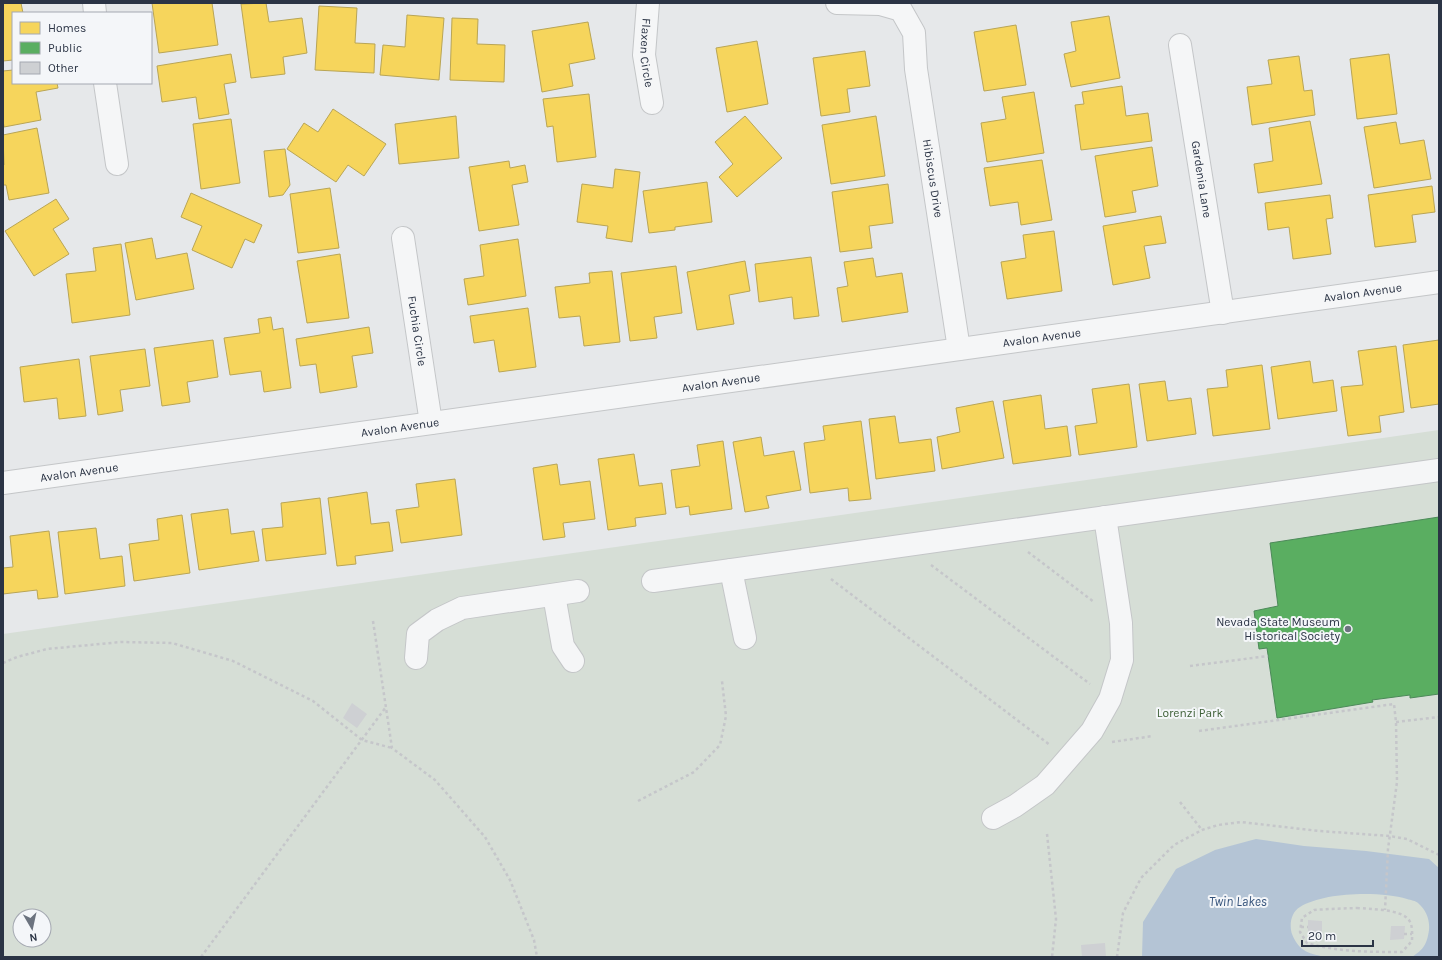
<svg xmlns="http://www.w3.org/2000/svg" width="1442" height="960" font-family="Karla,sans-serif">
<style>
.green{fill:#d6ded6;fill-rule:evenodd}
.water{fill:#b4c4d5}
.homes{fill:#f6d55c;stroke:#b9a555}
.public{fill:#5aae61;stroke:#4c8959}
.building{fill:#ced0d3}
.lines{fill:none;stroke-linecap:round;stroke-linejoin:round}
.minor-casing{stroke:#c4c6c8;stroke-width:24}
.path{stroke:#c5c6ca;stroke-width:2.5;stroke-dasharray:3 3;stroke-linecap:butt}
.minor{stroke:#f5f6f7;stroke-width:22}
.poi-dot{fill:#6c737f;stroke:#f4f6f9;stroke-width:1.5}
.labels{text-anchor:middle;stroke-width:4;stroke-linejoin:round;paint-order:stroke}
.street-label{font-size:12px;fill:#2b3445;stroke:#f4f6f9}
.poi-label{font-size:12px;fill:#2b3445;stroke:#f4f6f9;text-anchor:end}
.park-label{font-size:12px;fill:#3f6138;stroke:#f4f6f9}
.water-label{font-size:13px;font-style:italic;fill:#34527a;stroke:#f4f6f9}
</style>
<rect width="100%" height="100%" fill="#e6e8ea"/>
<path class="green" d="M1439,430V957H3V634ZM20,916H44V940H20Z"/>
<path class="water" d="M1256,839L1304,846L1366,851L1429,859L1439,868V957H1412C1424,949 1427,944 1429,930C1430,919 1426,910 1418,903C1416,901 1411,900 1407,899C1380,891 1324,892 1300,907C1291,912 1289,925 1292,934C1299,952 1310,954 1327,957H1142L1143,922L1176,869L1215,850Z"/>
<path class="homes" d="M3,3H21L23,13H13V60L3,61Z
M152,3H212L218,45L159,53Z
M266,3L269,22L302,18L307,53L283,57L285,74L251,78L241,4Z
M319,6L357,8L355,43L375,44L374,73L315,70Z
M407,15L444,18L439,80L380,75L383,45L405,47Z
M1109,16L1120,78L1071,87L1064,54L1076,51L1071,22Z
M452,18L478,19L477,44L505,45L504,82L450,80Z
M588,22L595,59L569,64L573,86L542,92L532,31Z
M1016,25L1026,85L984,91L974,32Z
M757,41L768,104L727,112L716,48Z
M865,51L870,86L847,89L850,112L821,116L813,58Z
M231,54L236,82L224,84L229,114L199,119L196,97L162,102L157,66Z
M1389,54L1397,114L1357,119L1350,59Z
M1299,56L1304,91L1312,90L1315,115L1252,125L1247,87L1272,84L1268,60Z
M13,70V83H57L58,88L36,92L41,120L4,127L3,120V71Z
M1122,86L1126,116L1148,113L1152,141L1081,150L1075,105L1084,104L1082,92Z
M1034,92L1044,153L987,162L981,123L1006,119L1002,97Z
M589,94L596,157L557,162L553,126L547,127L543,99Z
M333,109L386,144L364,176L348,165L336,182L287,149L304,123L318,132Z
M456,116L459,158L399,164L395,124Z
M745,116L782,158L737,197L719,177L733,164L715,142Z
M876,116L885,176L831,184L822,125Z
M231,119L240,183L201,189L193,124Z
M1310,121L1322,184L1258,193L1254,164L1273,161L1269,128Z
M1396,122L1400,144L1424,140L1431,179L1374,188L1364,127Z
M37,128L49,193L9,200L6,185H3V166L4,165L3,135Z
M1152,147L1158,186L1132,191L1136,212L1105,217L1095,156Z
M285,149L290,185L283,195L269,197L264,151Z
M1042,160L1052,220L1021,225L1018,202L990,206L984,168Z
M509,161L510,168L525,165L528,182L512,185L519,225L479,231L469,167Z
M615,169L640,172L632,242L606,238L608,226L577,222L582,184L613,188Z
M707,182L712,222L675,227V230L649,233L643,191Z
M888,184L893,223L869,226L872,248L840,252L832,192Z
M1432,186L1435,212L1412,215L1416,242L1375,247L1368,195Z
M330,188L339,248L298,253L290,194Z
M191,193L262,225L254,243L245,239L232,268L192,250L202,226L181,217Z
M1330,195L1333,218L1326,219L1331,254L1293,259L1289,227L1268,230L1265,203Z
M56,199L69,219L53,229L69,254L34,276L5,231Z
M1161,216L1166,243L1144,246L1150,278L1113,285L1103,226Z
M1054,231L1062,291L1007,299L1001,262L1026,258L1023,235Z
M152,238L156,259L187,253L194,289L136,300L125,243Z
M518,239L526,296L468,305L464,279L484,276L480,245Z
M121,244L130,315L72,323L66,274L96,271L93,248Z
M340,254L349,318L307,323L297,261Z
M811,257L819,316L794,319L792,297L759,302L755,264Z
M873,258L876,277L902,273L908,312L842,322L837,288L848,286L844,262Z
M745,261L750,291L729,295L734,324L697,330L687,272Z
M676,266L682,313L654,317L657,338L630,341L621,273Z
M612,271L620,342L584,346L580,316L559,318L555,287L590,283L589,273Z
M528,308L536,367L499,372L494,340L474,343L470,316Z
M271,317L273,330L283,328L291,388L264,392L261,371L230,375L224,338L260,333L258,319Z
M369,327L373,353L352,356L357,387L320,393L316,364L300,366L296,339Z
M213,340L218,377L187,382L190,402L162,406L154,348Z
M1439,340V404L1411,408L1403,345Z
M1396,346L1404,412L1379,416L1381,432L1348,436L1341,387L1363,385L1358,351Z
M145,349L150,386L120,390L123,411L98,415L90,356Z
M79,359L86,416L59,419L57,398L24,402L20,367Z
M1310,361L1313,383L1333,380L1337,411L1278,419L1271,367Z
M1262,365L1270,429L1213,436L1207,389L1228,387L1226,370Z
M1165,381L1168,401L1191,398L1196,434L1147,441L1139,384Z
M1129,384L1137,447L1079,455L1075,426L1097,423L1092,389Z
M1041,395L1045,429L1067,426L1071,456L1013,464L1003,401Z
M993,401L1004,458L942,469L937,437L960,432L956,408Z
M895,416L899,443L931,439L935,471L876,479L869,419Z
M861,421L871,499L849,501L848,488L810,493L804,443L825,440L823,426Z
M761,437L764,456L794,451L801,490L766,496L769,508L745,512L733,442Z
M723,441L732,509L690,515L689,506L676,508L671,470L700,466L697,445Z
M634,454L639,486L662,483L666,514L635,518L636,526L608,530L598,459Z
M557,464L560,485L590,481L595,519L563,523L565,537L543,540L533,468Z
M455,479L462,535L401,543L396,510L419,507L416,484Z
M367,492L371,524L389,522L393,551L355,556L356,564L337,566L328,498Z
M320,498L326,554L266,561L262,529L283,527L281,503Z
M228,509L231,534L254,531L259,561L199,570L191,514Z
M182,515L190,573L134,581L129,544L159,540L157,519Z
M96,528L100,559L122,556L125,586L65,594L58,532Z
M49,531L58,597L38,599L37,590L3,594V568L13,567L10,536Z"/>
<path class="public" d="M1439,517V694L1410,698V695L1372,700L1373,702L1277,718L1267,648L1259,649L1254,611L1278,606L1270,543Z"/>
<path class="building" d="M352,703L367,714L357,728L343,718Z
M1308,920L1322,921V934H1308Z
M1391,926H1405L1404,939L1390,940Z
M1105,943L1106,957H1082L1081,945Z"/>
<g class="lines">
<defs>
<g id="minor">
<path d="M94,3L95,13"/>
<path id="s1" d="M648,3L644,55L652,103"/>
<path id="s2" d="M837,3L880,4L901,10L914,33L916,69L959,349"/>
<path id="s3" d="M1180,45L1223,313"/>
<path d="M105,83L117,164"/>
<path id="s4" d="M403,238L431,423"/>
<path id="s5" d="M3,483L1439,282"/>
<path d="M731,570L745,638"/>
<path d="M653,581L1439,470"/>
<path d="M554,595L563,646L573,661"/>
<path d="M416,658L418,634L437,620L462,608L578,591"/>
<path d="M993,818L1015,806L1045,785L1092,731L1110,699L1122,660L1121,623L1105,517"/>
</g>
</defs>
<use href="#minor" class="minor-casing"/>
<path class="path" d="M1028,552L1094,602
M931,565L1090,684
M831,579L1050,745
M373,621L392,748L435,780L485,837L510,880L534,940L537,957
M3,663L17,657L47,649L121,642L172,643L233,661L313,701L362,740L392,748
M1190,666L1268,656
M1396,722L1439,717
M1199,731L1394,704L1396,722L1397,782L1388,849L1385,910
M1112,742L1153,736
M638,801L694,772L720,745L726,716L722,681
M1180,802L1202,830
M1047,834L1056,919L1052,957
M1357,908C1370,909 1401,909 1409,920C1413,926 1412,934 1412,941L1402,952C1371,952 1337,952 1307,943L1300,932L1302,918L1314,910L1329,909Z
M1301,927H1308
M1404,934H1412
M201,957L386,707
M1117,957L1123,913L1141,878L1174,845L1202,830L1218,825L1241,822L1319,831L1390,836L1407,839L1439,855"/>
<use href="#minor" class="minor"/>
</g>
<circle class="poi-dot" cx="1348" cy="629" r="4"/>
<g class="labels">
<g class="street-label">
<text dy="4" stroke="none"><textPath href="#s1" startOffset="50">Flaxen Circle</textPath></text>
<text dy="4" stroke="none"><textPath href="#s2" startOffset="238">Hibiscus Drive</textPath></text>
<text dy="4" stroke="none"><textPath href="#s3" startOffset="136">Gardenia Lane</textPath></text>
<text dy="4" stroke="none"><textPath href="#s5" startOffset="1373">Avalon Avenue</textPath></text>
<text dy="4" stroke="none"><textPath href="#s4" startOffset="94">Fuchia Circle</textPath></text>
<text dy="4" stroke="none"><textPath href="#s5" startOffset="1049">Avalon Avenue</textPath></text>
<text dy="4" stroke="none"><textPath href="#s5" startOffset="725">Avalon Avenue</textPath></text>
<text dy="4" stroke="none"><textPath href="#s5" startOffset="401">Avalon Avenue</textPath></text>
<text dy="4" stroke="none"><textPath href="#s5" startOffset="77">Avalon Avenue</textPath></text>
</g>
<g class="poi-label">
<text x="1340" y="626">Nevada State Museum<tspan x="1340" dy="14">Historical Society</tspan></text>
</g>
<g class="park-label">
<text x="1190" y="717">Lorenzi Park</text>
</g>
<g class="water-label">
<text x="1238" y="906">Twin Lakes</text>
</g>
</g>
<rect width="1442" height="960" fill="none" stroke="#2b3445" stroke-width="8"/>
<rect x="12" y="12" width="140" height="72" fill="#f4f6f9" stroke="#a4a8b1"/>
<rect x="20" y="22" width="20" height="12" fill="#f6d55c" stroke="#a4a8b1"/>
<text x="48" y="32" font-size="12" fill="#2b3445">Homes</text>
<rect x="20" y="42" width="20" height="12" fill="#5aae61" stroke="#a4a8b1"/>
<text x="48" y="52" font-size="12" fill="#2b3445">Public</text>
<rect x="20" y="62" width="20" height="12" fill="#ced0d3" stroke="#a4a8b1"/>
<text x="48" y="72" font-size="12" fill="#2b3445">Other</text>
<g transform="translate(32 928) rotate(171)"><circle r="19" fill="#f4f6f9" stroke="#a4a8b1"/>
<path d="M0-3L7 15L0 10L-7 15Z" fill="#6c737f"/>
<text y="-6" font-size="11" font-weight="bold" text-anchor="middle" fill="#2b3445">N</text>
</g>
<path d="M1302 940v6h71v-6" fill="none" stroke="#2b3445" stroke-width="2"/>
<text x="1308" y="940" font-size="12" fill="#2b3445" stroke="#f4f6f9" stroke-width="3" paint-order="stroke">20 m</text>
</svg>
